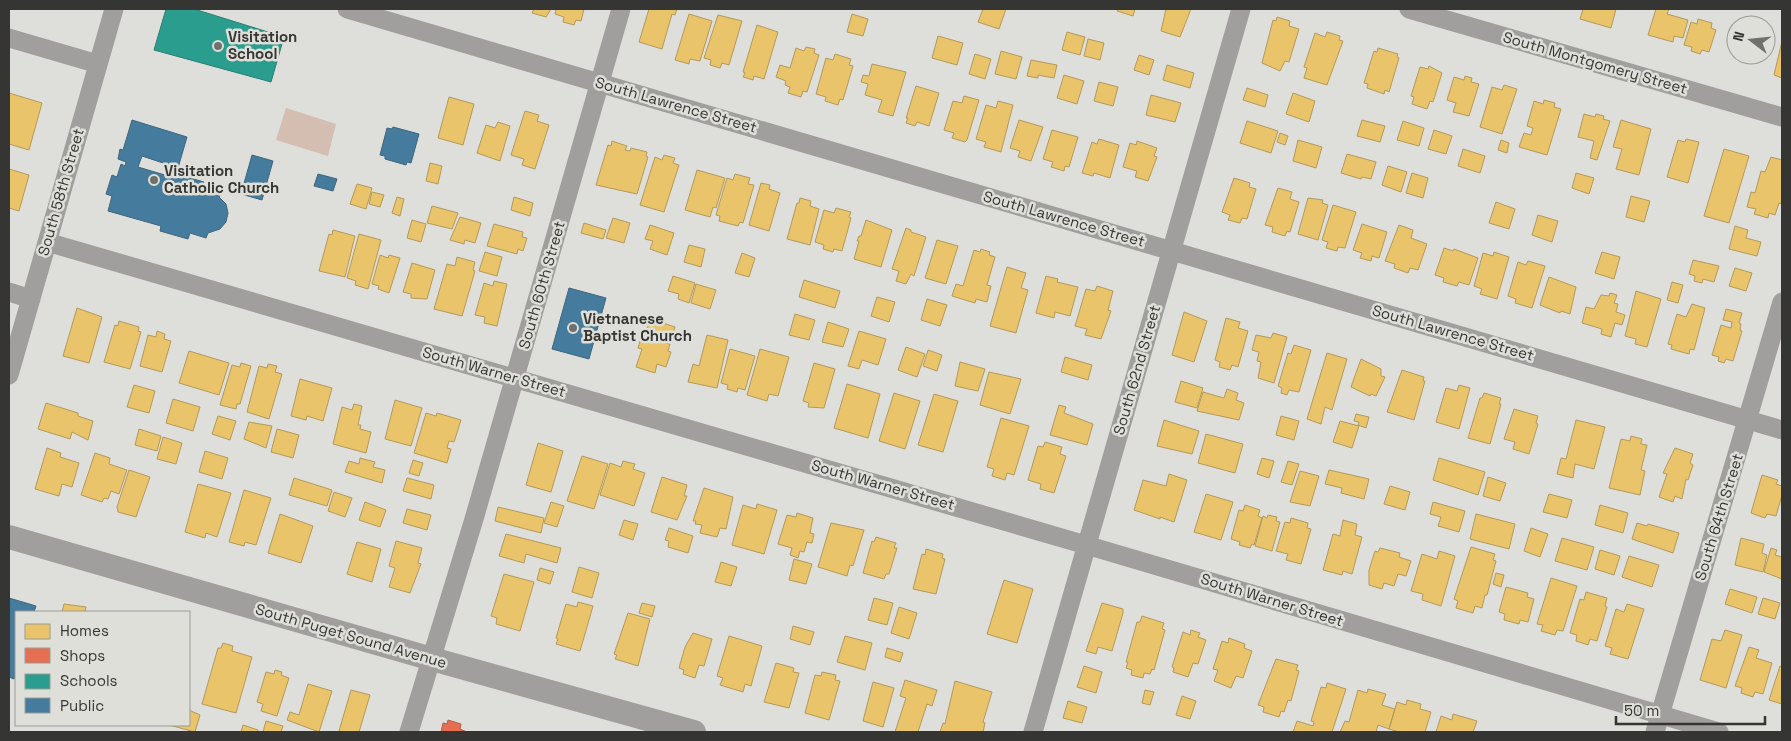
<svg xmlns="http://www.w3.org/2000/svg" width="1791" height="741" font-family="'Space Grotesk',sans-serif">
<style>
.green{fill:#d4bdb1}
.homes{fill:#e9c46a;stroke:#b3995a}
.shops{fill:#e76f51;stroke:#b25e48}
.schools{fill:#2a9d8f;stroke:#2d7e73}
.public{fill:#457b9d;stroke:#40667d}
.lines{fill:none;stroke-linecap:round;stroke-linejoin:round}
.minor{stroke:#a09f9e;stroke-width:19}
.tertiary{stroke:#a09f9e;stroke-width:24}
.poi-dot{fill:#70706d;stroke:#dfdfd9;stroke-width:2}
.labels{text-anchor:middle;stroke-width:5;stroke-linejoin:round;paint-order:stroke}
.poi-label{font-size:15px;font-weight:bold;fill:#353533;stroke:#dfdfd9;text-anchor:start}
.street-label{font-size:15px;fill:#353533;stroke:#dfdfd9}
</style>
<rect width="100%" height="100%" fill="#dededa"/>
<path class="green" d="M286,108L336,124L328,156L276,140Z"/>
<path class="homes" d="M534,9H551L546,17L532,13Z
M556,9H584L581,21L576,20L574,25L563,22L564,17L555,14Z
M649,9H677L675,15L672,14L662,49L639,42Z
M983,9H1006L999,29L978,22Z
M1118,9H1135L1133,16L1117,11Z
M1166,9H1191L1180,37L1161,31Z
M1583,9H1616L1611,28L1580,19Z
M1656,9H1669L1667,14L1688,20L1683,38L1674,36L1673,42L1648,35Z
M689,14L712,21L700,61L690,59L689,64L675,60Z
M852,14L868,19L863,36L847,32Z
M718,15L742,21L729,65L722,63L720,68L710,65L711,60L704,58Z
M1277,17L1290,21L1289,26L1299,29L1289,62L1285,61L1280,71L1262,63L1273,20L1276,21Z
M1698,19L1712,23L1711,28L1716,30L1709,52L1702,50L1700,54L1691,51L1692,47L1684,45L1691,22L1697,24Z
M757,25L778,32L764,79L754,76L753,80L743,77L745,73L743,72Z
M1067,32L1085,37L1080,55L1062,50Z
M1327,32L1340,36L1339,40L1343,41L1327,85L1304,78L1307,68L1304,67L1315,33L1325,37Z
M938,36L963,43L957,65L932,58Z
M1088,39L1104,43L1100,60L1084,56Z
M1782,41V78L1774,75Z
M806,47L815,49L814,53L819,55L807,92L803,91L801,97L788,93L790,87L785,85L786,81L776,77L780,65L790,68L796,48L804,51Z
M1378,48L1398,54L1397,57L1399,58L1389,92L1385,90L1384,94L1367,88L1368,84L1364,83L1374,51L1377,52Z
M1001,51L1022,57L1016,79L995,74Z
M835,54L851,59L849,65L853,66L843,100L840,99L838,105L825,101L826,97L816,94L826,58L833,60Z
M975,54L991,59L985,79L969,74Z
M1139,55L1154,60L1149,75L1134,70Z
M1031,60L1057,65L1054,78L1038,75V78L1027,76Z
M872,64L906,72L893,116L878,112L882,100L865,95L868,84L861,82L863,75L869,76Z
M1167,65L1194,73L1190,88L1163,80Z
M1429,66L1442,73L1433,102L1430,101L1427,109L1412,104L1414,97L1411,96L1420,67L1428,69Z
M1064,75L1084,81L1077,104L1057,98Z
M1465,76L1472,78L1471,82L1479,84L1469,116L1453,112L1456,103L1447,100L1454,77L1464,80Z
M1099,82L1118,87L1113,106L1094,101Z
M1504,85L1517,89L1502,134L1480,127L1492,87L1502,90Z
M916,86L939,93L929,126L917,122L915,126L906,123L908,118H906Z
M1247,88L1268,95L1265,107L1243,100Z
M9,93L42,103L29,150L9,144Z
M1293,93L1315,101L1309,122L1286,114Z
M1151,95L1181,103L1175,122L1146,115Z
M964,96L979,100L967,140L965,142L952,138L954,133L944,130L953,101L962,103Z
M449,97L474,104L463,145L438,138Z
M1544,100L1555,103L1554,107L1561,109L1547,155L1519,147L1524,133L1531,135L1533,128L1527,126L1534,101L1543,104Z
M998,101L1013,105L1001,152L984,147L986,142L976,139L986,105L996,108Z
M525,111L539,115L537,121L549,125L535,169L522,165L524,159L511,155Z
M1584,114L1595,117L1596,114L1604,116L1603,119L1610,121L1597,160L1590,158L1594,141L1578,137Z
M1019,120L1043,127L1031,161L1018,157L1020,151L1010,148Z
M1362,120L1385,126L1380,142L1357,136Z
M1621,120L1651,129L1639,175L1616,169L1622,149L1613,147Z
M1247,121L1278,131L1271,153L1240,143Z
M1403,121L1424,128L1419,146L1397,140Z
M498,122L510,126L500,161L477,153L486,125L495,128Z
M1052,130L1078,137L1069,167L1065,166L1064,171L1051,167L1053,162L1043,159Z
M1434,130L1452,136L1446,154L1428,149Z
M1280,133L1288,136L1285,145L1277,142Z
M1099,139L1119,145L1110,178L1094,173L1093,176L1082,173L1092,142L1097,144Z
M1686,139L1699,142L1688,183L1667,177L1678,140L1685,142Z
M1298,140L1322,147L1316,168L1293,161Z
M1501,140L1509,143L1507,153L1498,150Z
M612,141L627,146L625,150L630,151L631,148L647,152L646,156L648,157L637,194L596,185L608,145L611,146Z
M1137,141L1157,148L1154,156L1157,157L1148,181L1135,177L1137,171L1123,167L1130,143L1136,145Z
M1463,149L1485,156L1480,173L1458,166Z
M1724,149L1749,156L1729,223L1704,216Z
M1347,154L1376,162L1371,179L1362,177L1361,179L1341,173Z
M664,155L675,158L673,163L679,165L664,212L640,205L655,157L662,160Z
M1771,157L1782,160V199L1781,204L1779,203L1775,215L1769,213L1768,218L1754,214L1756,209L1747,207L1751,192L1755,193L1761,171L1765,172Z
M430,163L442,166L438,184L426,181Z
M1388,166L1407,172L1401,192L1382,185Z
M9,169L29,175L19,211L9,208Z
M697,170L725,178L716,208L713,207L710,217L685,210Z
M1412,173L1428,178L1423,198L1406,193Z
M1576,173L1594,178L1589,194L1572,188Z
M735,174L750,178L748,184L754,185L743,223L740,222L738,226L719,221L720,216L716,215L727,178L733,180Z
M1234,178L1250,183L1249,187L1256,189L1247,219L1242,218L1240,223L1228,220L1230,215L1222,212Z
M761,183L770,185L769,189L780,193L769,231L749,225Z
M357,184L372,188L366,209L350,204Z
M1278,188L1292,192L1290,199L1299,202L1290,232L1287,231L1285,236L1272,232L1273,227L1265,225Z
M372,192L384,195L380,207L369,204Z
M1631,196L1650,201L1644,222L1626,217Z
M397,197L404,199L400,216L392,213Z
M514,197L533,203L530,216L511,210Z
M800,198L811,201L810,206L819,209L810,245L787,239L797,203H799Z
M1308,198L1323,200L1322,203L1328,205L1318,240L1298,234Z
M1496,202L1515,209L1509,229L1489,223Z
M1333,205L1356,212L1345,248L1338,247L1337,251L1326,248L1328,242L1322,240Z
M432,206L458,213L452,229L427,223Z
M836,208L851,212L849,217L851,218L842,251L834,249L833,252L823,249L824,245L815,242L824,210L834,213Z
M1538,215L1558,221L1552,242L1532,235Z
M460,217L481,223L475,243L465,240L464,244L450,240Z
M613,218L630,223L624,243L606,238Z
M412,220L426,224L421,242L407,238Z
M866,220L892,230L881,267L854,259L859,241H857L859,236H861Z
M584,223L606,230L603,239L581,233Z
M494,224L523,232L522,237L527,238L523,251L518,249L517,254L487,246Z
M1362,224L1387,232L1379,258L1372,256L1371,261L1360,258L1362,253L1353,250Z
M650,225L674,233L667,255L650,249L653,241L645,239Z
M1399,225L1413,230L1411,238L1427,244L1418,270L1410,268L1408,273L1394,268L1395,264L1385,261Z
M1735,226L1748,230L1746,238L1761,242L1757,256L1729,249Z
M906,228L911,230V232L926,237L914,276L911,274L906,284L896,281L899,271L892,269Z
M333,230L355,236L345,277L319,271L329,234L332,235Z
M359,234L381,240L368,289L355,285L356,281L347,278Z
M937,240L958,246L946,284L925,278Z
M689,245L705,249L701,267L684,262Z
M1444,248L1453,251L1454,249L1478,258L1469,285L1459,282L1457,286L1443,282L1444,278L1435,275Z
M981,249L990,252L989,255L995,257L987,285L991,286L987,302L976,299L975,303L952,296L956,284L963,286L974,250L980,252Z
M485,252L502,257L497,276L479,271Z
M1494,252L1509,257L1497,299L1480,294L1482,289L1474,286L1483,253L1493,256Z
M1602,252L1620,257L1614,279L1595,273Z
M742,253L755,258L749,277L735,273Z
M380,255L388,258L389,255L400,258L389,293L378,289L379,286L372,284Z
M457,257L475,262L473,270L475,271L462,316L434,309L447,264L455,266Z
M1693,260L1719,266L1714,282L1703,279L1702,283L1694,281L1695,276L1689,274Z
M1528,261L1545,266L1532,308L1515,303L1516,299L1508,296L1518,262L1526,265Z
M412,263L435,270L427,299L411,298V294L403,292Z
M1007,267L1026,273L1021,288L1028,290L1016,333L990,326Z
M1735,268L1752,273L1746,291L1729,286Z
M673,276L695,283L689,303L678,299L679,294L668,291Z
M1046,276L1058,279L1057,282L1078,287L1070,316L1055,312L1054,318L1036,313Z
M1549,277L1576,287L1570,314L1561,311L1560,313L1540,305Z
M804,280L840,291L835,308L799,297Z
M494,281L507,284L497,326L484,323L485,317L475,315L484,283L493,286Z
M1672,282L1683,285L1678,303L1667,300Z
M696,284L716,290L710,309L691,303Z
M1097,286L1113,291L1108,310L1111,311L1101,339L1085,335L1087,329L1075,326L1086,289L1095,291Z
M1636,291L1661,299L1647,347L1635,344L1636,339L1625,336Z
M1610,293L1617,295L1614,303L1618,304L1616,312L1625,315L1622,325L1615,323L1611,337L1601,334L1602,329L1582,323L1586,307L1594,309L1601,295L1609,296Z
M877,297L895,302L889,322L871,316Z
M927,299L947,305L940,326L921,320Z
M1692,304L1705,308L1694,350L1690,349L1689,354L1671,349L1672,345L1668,344L1677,314L1686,317Z
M77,308L102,317L89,363L63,356Z
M1726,309L1742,313L1739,323L1741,324L1740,330L1742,331L1733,361L1726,359L1724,363L1718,361L1719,357L1712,355L1721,325L1731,328L1732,322L1723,320Z
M1184,312L1207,321L1194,362L1172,355Z
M795,314L815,320L809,340L789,335Z
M1226,318L1240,322L1238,328L1248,331L1238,367L1232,365L1230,370L1219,367L1220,362L1215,360Z
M651,319L675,327L671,340L666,338L665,343L670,344L668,351L671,352L666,367L657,364L655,373L636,367L642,349L638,348L642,335L644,336Z
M119,321L139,327L138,331L141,332L130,369L104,362L115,325L118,326Z
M828,322L849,329L843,347L822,342Z
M157,331L165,334L164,339L171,341L162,372L140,366L148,335L156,337Z
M859,331L886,339L878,365L862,360L859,369L848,366Z
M1273,333L1287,337L1274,383L1258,378L1261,362L1257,361L1259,352L1252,350L1256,335L1271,338Z
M707,335L728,340L717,388L688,382L693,364L699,366Z
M1294,345L1311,350L1299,392L1289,390L1287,395L1281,393L1282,388L1278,386L1288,353L1291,354Z
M906,347L925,354L917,377L898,370Z
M730,349L755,356L745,390L738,388L737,392L727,389L728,385L721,383Z
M760,349L789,357L778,396L769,394L767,401L747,395Z
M928,350L942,355L937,371L923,366Z
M189,351L229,363L219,395L179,383Z
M1327,353L1347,359L1332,410L1325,407L1321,424L1307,419Z
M1065,357L1092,365L1088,380L1061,372Z
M1361,359L1381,369V376L1385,377L1376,396L1371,394L1370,396L1351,387Z
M960,362L985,369L978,391L955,386Z
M241,363L251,366L240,404H237L236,409L220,405L232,365L240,367Z
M814,363L835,369L824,408L808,407L809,403L803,401Z
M268,364L277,366L275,372L282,374L269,419L247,412L259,366L267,368Z
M1402,370L1424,377L1423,381H1425L1414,420L1387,412Z
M989,372L1021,379L1010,414L980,405Z
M300,379L332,388L323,421L307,416L306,420L291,416Z
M1181,381L1203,388L1197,408L1175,402Z
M847,384L880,394L868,438L834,428Z
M134,385L155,391L149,413L127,407Z
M1459,385L1470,388L1459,429L1436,422L1446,388L1457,391Z
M1227,389L1238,393L1236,400L1244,403L1239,420L1197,411L1203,392L1224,398Z
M894,393L920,401L905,449L879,441Z
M1484,393L1501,398L1499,404H1501L1490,444L1468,438L1480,398H1482Z
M934,394L958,401L943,452L918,445Z
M173,399L200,407L193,431L166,423Z
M395,400L422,408L411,446L385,439Z
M46,403L78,413V416L93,421L88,440L72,432L70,439L38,429Z
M354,404L362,406L358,425H361L360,429L371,432L366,453L333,444L342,407L352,410Z
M1059,405L1066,407L1064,413L1093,424L1087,445L1050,435Z
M1514,409L1538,416L1536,423L1538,424L1529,454L1513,449L1515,442L1504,439Z
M426,413L436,416L437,413L461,420L454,442L449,441L447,448L451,449L447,463L414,453Z
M1356,414L1369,417L1366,428L1358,425L1359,422L1354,421Z
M218,416L236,421L230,440L212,434Z
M1281,416L1299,421L1294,440L1276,435Z
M1001,418L1029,426L1014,475L1007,473L1005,480L992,476L994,469L987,467Z
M1164,420L1199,431L1192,454L1157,446Z
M1576,420L1605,427L1594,469L1575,464L1573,478L1557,474L1561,458L1566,459Z
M1340,421L1359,426L1352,448L1333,442Z
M249,422L272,426L266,448L244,439Z
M139,429L161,436L157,451L135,445Z
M277,429L299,435L293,458L271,452Z
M1206,434L1243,444L1235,473L1198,463Z
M1631,436L1642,439L1641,444L1647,445L1641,470L1645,471L1640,495L1609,488L1621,439L1630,441Z
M163,437L182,443L176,464L157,459Z
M1045,442L1062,447L1060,454L1066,456L1054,493L1040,489L1041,484L1028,480L1038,446L1043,447Z
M538,443L563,451L551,492L526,485Z
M47,448L61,453L60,457L79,463L72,487L62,484L59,496L35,489Z
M1675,448L1693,454L1690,463L1693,465L1688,480L1686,479L1682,499L1675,496L1673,502L1659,497L1667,474L1663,473Z
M205,451L228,458L222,479L199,472Z
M95,453L110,458L109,464L127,470L119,494L111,491L108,499L104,498L102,502L81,495Z
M582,456L608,464L594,509L567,501Z
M360,458L375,462L373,467L385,470L382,483L345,472L349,461L359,464Z
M1262,458L1274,461L1269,478L1257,474Z
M1439,458L1485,472L1478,495L1433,480Z
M413,460L423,463L419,476L409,473Z
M623,461L635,464L633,469L645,473L634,506L600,495L610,463L621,467Z
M1288,461L1299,464L1292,485L1281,482Z
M129,470L150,477L136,517L118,512L117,507Z
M1329,470L1369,479L1364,499L1341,493L1342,488L1325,484Z
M1300,471L1319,476L1310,506L1290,502Z
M1169,474L1187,480L1174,522L1160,517V519L1134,510L1143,480L1166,486Z
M1762,475L1778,480L1776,484L1782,486V495L1776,516L1767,514L1765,518L1751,513Z
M662,477L687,485L684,496H687L677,520L651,512Z
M1488,477L1506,483L1500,501L1483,496Z
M294,478L332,490L327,506L289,495Z
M407,478L434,485L431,499L403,491Z
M198,484L231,493L217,537L206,533L205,538L185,532Z
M1390,486L1410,492L1405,510L1384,504Z
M704,488L733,497L726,529L720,528L717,537L700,533L702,525L695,524L696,521H693Z
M244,490L271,498L256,545L245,542L244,546L229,542Z
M334,492L352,498L345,517L328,511Z
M1206,494L1233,502L1221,540L1194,532Z
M1549,494L1572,500L1567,518L1543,512Z
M365,502L386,510L380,527L359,520Z
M551,502L564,506L557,527L544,523Z
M1433,502L1465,511L1459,532L1438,526L1441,517L1430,514Z
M757,504L777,510L764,554L732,545L743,505L756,509Z
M1245,505L1260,510L1258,516L1262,518L1254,545L1252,544L1250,548L1239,545L1240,542L1231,539L1239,510L1243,511Z
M1600,505L1628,513L1623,533L1595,525Z
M498,507L544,518L541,533L495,521Z
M407,509L431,515L427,530L403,523Z
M797,513L813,518L810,533L814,534L812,543L807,542L804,552L800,551L798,558L790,555L792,548L778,544L787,515L796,517Z
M280,514L313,526L301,563L268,553Z
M1476,514L1515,524L1509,549L1470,539Z
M1268,515L1277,517L1276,521L1280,522L1272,551L1255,546L1263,516L1267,518Z
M1291,518L1308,523L1307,528L1311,529L1301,564L1286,560L1288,554L1276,551L1285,522L1290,523Z
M624,520L638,524L633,540L619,535Z
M1343,520L1357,524L1355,535L1362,537L1352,574L1343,571L1342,575L1323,570L1333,534L1340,536Z
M831,523L864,530L853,566L850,565L847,576L818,567Z
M1637,523L1647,526L1648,524L1679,533L1673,553L1632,539Z
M669,528L693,536L688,553L668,547L669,541L665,540Z
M1531,528L1548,534L1540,557L1524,551Z
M506,534L561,548L557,563L526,554L524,563L499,556Z
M876,537L896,543L894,548H897L889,574H886L884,579L863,573L872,541L874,542Z
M1562,538L1594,547L1587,570L1555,561Z
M1741,538L1764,544L1762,553L1767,555L1763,572L1735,565Z
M396,541L422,548L418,563L421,564L410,593L389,587L395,568L389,566Z
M357,542L381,549L372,582L347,574Z
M1471,547L1495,554L1493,560L1496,561L1487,595H1485L1482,608L1475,606L1473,613L1456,608L1458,601L1454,599Z
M1380,548L1400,553L1399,557L1411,561L1406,576L1398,574L1394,586L1384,583L1382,589L1369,585V570L1375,551L1378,552Z
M1771,548L1777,550L1775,555L1782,557V579L1764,572Z
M926,549L943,554L942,558L945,559L936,594L913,589L922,554L925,555Z
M1600,550L1620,556L1614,575L1595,569Z
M1439,551L1455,556L1441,606L1422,600L1423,594L1411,591L1422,554L1437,559Z
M1629,556L1659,565L1652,587L1622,577Z
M794,559L812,564L806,584L789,580Z
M721,562L737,567L731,586L715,582Z
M579,567L599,573L592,598L572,592Z
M540,568L554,572L550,584L537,580Z
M1496,573L1504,575L1501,587L1493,584Z
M504,574L534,582L520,631L496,624L497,618L491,616Z
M1551,578L1577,586L1563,631L1557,630L1555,635L1541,631L1543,625L1537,624Z
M1004,580L1033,589L1017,643L987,634Z
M1506,587L1528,593L1527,597L1534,599L1528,622L1520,620L1519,624L1504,620L1505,614L1499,612Z
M1730,589L1757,597L1752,613L1725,604Z
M1586,592L1607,598L1605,606L1607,607L1597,641L1590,639L1588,645L1576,641L1577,635L1570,633L1580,599L1584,600Z
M874,598L893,603L887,625L868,620Z
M1763,598L1780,603L1775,619L1758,614Z
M578,602L593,606L580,651L556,644L558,639L556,638L566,604L577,607Z
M642,603L655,606L652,617L639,613Z
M1102,603L1123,609V613L1112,651L1098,647L1096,654L1086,651Z
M64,604L86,607L85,612H62Z
M1627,604L1644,609L1628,659L1610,654L1612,648L1605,646L1616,609L1624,612Z
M899,607L917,613L909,639L891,633Z
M628,613L650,619L638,666L615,659L617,655L614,654Z
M1142,616L1164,623L1162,629L1165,630L1154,670L1152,669L1150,674L1144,673L1143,678L1131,675L1132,670L1126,668L1128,662H1126L1137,622H1140Z
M793,626L814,632L810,645L790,639Z
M1191,630L1200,633L1198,637L1206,640L1198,664L1193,663L1188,677L1173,672L1174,668L1172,667L1183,632L1190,635Z
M1725,630L1742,635L1726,688L1700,680L1712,639L1721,641Z
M693,633L712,639L704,666L699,665L695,678L683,674L684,670L679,668L685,647Z
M729,636L762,646L751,686L745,684L743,692L720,685L723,678L717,676Z
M845,636L872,643L865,670L837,662Z
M1229,638L1245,644L1244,648L1252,651L1243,678L1236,676L1231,688L1214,681L1218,670L1213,669L1222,641L1228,643Z
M223,643L233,646L232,651L252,657L236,713L202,704L218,648H221Z
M1749,647L1759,650L1756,658L1772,663L1763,694L1755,692L1753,697L1741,693L1742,688L1735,686Z
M887,648L903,653L900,662L885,657Z
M1276,659L1298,665L1296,670L1299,671L1291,701L1288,700L1284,712L1281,711L1279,717L1263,712L1264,707L1258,705Z
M776,663L794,668L793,672L799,673L789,708L764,702Z
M1084,666L1102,672L1096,693L1077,687Z
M1780,666L1782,667V704L1769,700Z
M275,670L282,672L281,675L289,678L277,716L261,711L263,704L257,702L266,672L274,674Z
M822,672L836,675L835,680L840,681L829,720L805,713L815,675L821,676Z
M905,680L937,690L932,706L927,704L918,732H895L906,698L900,696Z
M955,681L992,692L983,722L985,723L983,732H940L943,723L945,724Z
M873,682L894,688L883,727L863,721Z
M1327,683L1346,689L1332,732H1293L1297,721L1313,726L1314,722L1311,721L1321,687L1326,688Z
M308,684L332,691L319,732L287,720L290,712L299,715Z
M1368,689L1386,694L1382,705L1395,709L1389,729L1378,725L1376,732H1340L1345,721L1349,722L1358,690L1367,693Z
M351,690L370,695L359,732H343L339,731Z
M1145,690L1154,692L1150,705L1142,703Z
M1182,696L1196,701L1190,719L1176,715Z
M1407,700L1421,704L1420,709L1431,712L1425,732H1399L1389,729L1397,702L1406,705Z
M1068,701L1087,707L1082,723L1063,718Z
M189,710L200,715L195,732L169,725H189Z
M1453,714L1477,721L1473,732H1436L1441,716L1452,720Z
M266,721L283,726L281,732H263Z
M243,725L258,730V732H241Z"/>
<path class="shops" d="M448,720L461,724L460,729L467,732H441L443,723L447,724Z"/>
<path class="schools" d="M166,9H194L284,37L271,82L154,50Z"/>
<path class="public" d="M132,120L187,137L178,168L142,156L138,167L175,178L176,174L204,182L202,187L221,192L219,197L226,204L228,213L226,222L220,229L208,233L206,238L190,233L188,239L160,231L161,226L108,211L112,196L106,194L112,175L117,177L121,164L125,166L126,162L118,159L120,149L123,150Z
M393,127L419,134L411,163L407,162L406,165L385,159V156L380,155L387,128L392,129Z
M252,155L273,161L262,200L241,194Z
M318,174L337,179L333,191L314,186Z
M569,288L606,298L589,359L552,349Z
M9,598L36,606L34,612H16V671L14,679L9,677Z"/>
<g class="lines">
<path class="minor" d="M347,9L1782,430
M1409,9L1782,117
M9,38L98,64
M47,242L1086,545L1719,732
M9,292L31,299
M9,375L114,9
M409,732L474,519L621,9
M1033,732L1241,9
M1655,732L1782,302"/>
<path class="tertiary" d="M9,537L432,659L694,732"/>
</g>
<g class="poi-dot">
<circle cx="218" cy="46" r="5"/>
<circle cx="154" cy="180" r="5"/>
<circle cx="573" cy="328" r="5"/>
</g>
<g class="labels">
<g class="poi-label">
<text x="228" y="42">Visitation<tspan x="228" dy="17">School</tspan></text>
<text x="164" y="176">Visitation<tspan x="164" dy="17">Catholic Church</tspan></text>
<text x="583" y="324">Vietnanese<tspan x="583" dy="17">Baptist Church</tspan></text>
</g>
<g class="street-label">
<text transform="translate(1595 63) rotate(16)" y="5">South Montgomery Street</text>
<text transform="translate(676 105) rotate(16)" y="5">South Lawrence Street</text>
<text transform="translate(61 192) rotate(-74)" y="5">South 58th Street</text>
<text transform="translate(1064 219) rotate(16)" y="5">South Lawrence Street</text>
<text transform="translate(542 285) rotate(-74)" y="5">South 60th Street</text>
<text transform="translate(1453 333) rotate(16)" y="5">South Lawrence Street</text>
<text transform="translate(1137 370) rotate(-74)" y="5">South 62nd Street</text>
<text transform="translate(494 372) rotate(16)" y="5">South Warner Street</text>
<text transform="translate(883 485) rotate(16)" y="5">South Warner Street</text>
<text transform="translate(1719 517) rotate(-73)" y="5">South 64th Street</text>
<text transform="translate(1272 600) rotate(17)" y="5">South Warner Street</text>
<text transform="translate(351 636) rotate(16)" y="5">South Puget Sound Avenue</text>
</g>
</g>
<rect width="1791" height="741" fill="none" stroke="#353533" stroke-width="20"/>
<rect x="15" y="611" width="175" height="115" fill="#dfdfd9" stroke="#9b9b97"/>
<rect x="25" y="624" width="25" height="15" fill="#e9c46a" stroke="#9b9b97"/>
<text x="60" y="636" font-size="15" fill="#353533">Homes</text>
<rect x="25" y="648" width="25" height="15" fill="#e76f51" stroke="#9b9b97"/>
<text x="60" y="661" font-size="15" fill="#353533">Shops</text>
<rect x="25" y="674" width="25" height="15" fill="#2a9d8f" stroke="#9b9b97"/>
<text x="60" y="686" font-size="15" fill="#353533">Schools</text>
<rect x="25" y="698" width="25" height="15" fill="#457b9d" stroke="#9b9b97"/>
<text x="60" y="711" font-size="15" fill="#353533">Public</text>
<g transform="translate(1751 40) rotate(286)"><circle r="24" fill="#dfdfd9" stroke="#9b9b97"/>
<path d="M0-4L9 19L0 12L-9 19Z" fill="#70706d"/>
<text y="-8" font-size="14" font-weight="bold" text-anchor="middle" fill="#353533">N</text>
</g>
<path d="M1616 716v8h149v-8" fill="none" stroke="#353533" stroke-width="2.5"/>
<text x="1624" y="716" font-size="15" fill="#353533" stroke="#dfdfd9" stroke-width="4" paint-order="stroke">50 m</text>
</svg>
